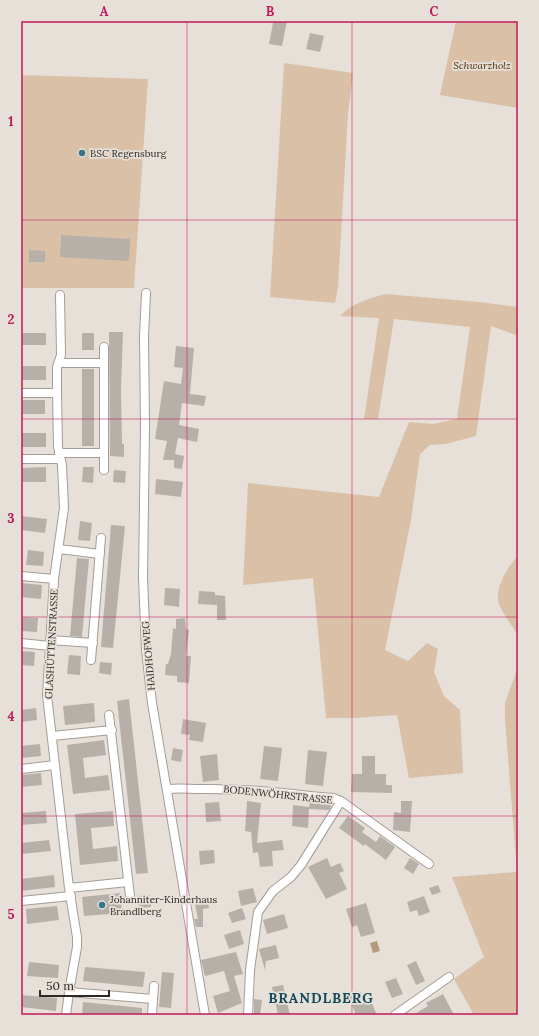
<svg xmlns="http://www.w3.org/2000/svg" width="539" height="1036" font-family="Lora,serif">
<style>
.green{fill:#d9c0a6}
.water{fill:#b59a7e}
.building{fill:#b7b0a9}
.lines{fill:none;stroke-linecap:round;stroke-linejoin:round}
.minor-casing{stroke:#a49d95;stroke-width:10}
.minor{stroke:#fff;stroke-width:8}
.grid{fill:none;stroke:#c2185b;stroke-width:1;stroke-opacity:0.55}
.poi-dot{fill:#357789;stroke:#e7e0d8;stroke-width:1.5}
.labels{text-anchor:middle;stroke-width:3.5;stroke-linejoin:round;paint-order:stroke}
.park-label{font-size:10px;font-style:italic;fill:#452903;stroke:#e7e0d8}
.poi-label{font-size:10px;fill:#2b2825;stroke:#e7e0d8;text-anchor:start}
.street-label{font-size:10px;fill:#2b2825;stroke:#e7e0d8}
.district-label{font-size:14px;font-weight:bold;letter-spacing:1px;fill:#154b59;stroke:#e7e0d8}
.neatline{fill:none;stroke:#c2185b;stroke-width:1.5}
.grid-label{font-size:13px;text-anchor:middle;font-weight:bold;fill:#c2185b}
</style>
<rect width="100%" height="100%" fill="#e7e0d8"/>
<path class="green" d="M456,21H518V108L440,95Z
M284,63L353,73L348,114L338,287L335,303L270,297Z
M21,75L148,79L134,288H21Z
M386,294L479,302L518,307V336L491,326L476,436L446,444L430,445L420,454L411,520L385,650L408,661L427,643L438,649L434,672L444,696L460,710L463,773L409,778L397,715L355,718H326L313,578L243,585L248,483L379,497L409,422L433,424L457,419L470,327L394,319L378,419H364L379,318L340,316C352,303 370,298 386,294Z
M518,556V637C513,626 504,616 499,604C494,589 508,566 518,556Z
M518,667V1015H474L454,979L484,957L452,877L517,872L505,719V703Z"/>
<path class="water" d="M377,941L380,951L373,953L370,943Z"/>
<path class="building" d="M275,21H287L282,46L269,44L273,23Z
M310,33L324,36L320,52L306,49Z
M61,235L130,239L129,261L60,257Z
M29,250L45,251V262H29Z
M109,332H123L121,389L122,444H124V457L110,456Z
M21,333H46V345H21Z
M82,333H94V350H82Z
M176,346L194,348L190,394L206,396L204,406L182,403L179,425L199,429L197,442L178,438L175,454L184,456L182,469L174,468V460H163L167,441L155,439L164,381L181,384L183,368L174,367Z
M21,366H46V380H21Z
M82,369H94V446H82Z
M21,400H45V414H21Z
M21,433H46V447H21Z
M46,467V482H21V468Z
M83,467H94L93,483L82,482Z
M114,470L126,471L125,483L113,482Z
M156,479L183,482L181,497L155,494Z
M21,516L47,519L45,533L21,530Z
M80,521L92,523L90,541L78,540Z
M111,525L125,526L113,648L101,647Z
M28,550L44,552L43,566L26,565Z
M77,558L89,559L82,637L70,636Z
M21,583L42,585L41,599L21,597Z
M165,588L180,589L179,607L164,605Z
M199,591L215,592V595L225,596L226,620H217V605L198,604Z
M22,617L38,618L37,632L21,631Z
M185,618L186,629L189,630L186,656H191L189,683L177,682V676L165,675L166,664H168L171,654L173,628L176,629V619Z
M21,651L35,652L34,666L21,665Z
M69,655L81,656L80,675L67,674Z
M100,662L112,663L111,675L99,673Z
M129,699L148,873L136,874L117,701Z
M94,703L95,722L65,725L63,706Z
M36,708L37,720L21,722V710Z
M183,719L206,723L203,742L189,740L190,735L181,734Z
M104,740L106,755L83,758L85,778L108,775L110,790L73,794L67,745Z
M40,744L41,756L21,758V746Z
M264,746L282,748L278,781L260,779Z
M173,748L183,750L181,762L171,760Z
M308,750L327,752L323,786L305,784Z
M217,754L219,780L203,782L200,756Z
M362,756H375V774H386V785H392V793L351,792L352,774H362Z
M41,773L42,785L21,787V775Z
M247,801L261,803L257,843L282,840L284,850L272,851L273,866L260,867L258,852L253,853L251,832L245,831Z
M310,801L331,803V807L329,810L309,809L308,828L292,826L293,805L309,807Z
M401,801H412L410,832L393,830L394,812L401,813Z
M219,802L221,821L206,822L205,803Z
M46,811L47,823L21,825V813Z
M113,811L114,826L91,828L93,849L117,846L118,861L80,865L75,814Z
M348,816L365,828L362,832L376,842L380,836L395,847L386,860L365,844L364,846L339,828Z
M49,840L51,851L21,854V843Z
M214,850L215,863L200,865L199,851Z
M327,858L331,867L340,863L344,871L339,873L347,889L326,899L308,867Z
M410,858L419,864L413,874L404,868Z
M54,875L55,887L21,891V879Z
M438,885L441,892L432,895L429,888Z
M253,888L257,902L241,906L238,891Z
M120,893L122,913L84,916L82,897Z
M150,895L151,907L139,908L138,896Z
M424,896L430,912L419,916L417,910L410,912L407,902Z
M207,897L209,908L203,909V927H196L194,919H198L194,899Z
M366,903L375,933L361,937L357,925L352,927L346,909Z
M57,906L59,920L27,924L26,909Z
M242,908L246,919L232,923L228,913Z
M284,914L288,928L267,934L263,920Z
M240,930L244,944L229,949L224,935Z
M276,945L279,958L266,961L265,970L259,949Z
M236,952L243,974L234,976L242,1003L218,1013L213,996L230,991L224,971L205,976L201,960Z
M416,961L425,981L416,985L407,965Z
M29,962L59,965L58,978L27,976Z
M85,967L145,972L143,987L83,981Z
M162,972L174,973L171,1008L159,1007Z
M396,978L403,994L392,998L385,982Z
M283,985L286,998L290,1015H278L272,987Z
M361,992L365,1001L370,999L377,1015H356L349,997Z
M443,994L454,1015H413L428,1006L426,1003Z
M21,995L57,998L56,1011L21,1007Z
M254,999L262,1000L260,1015H254Z
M83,1002L142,1008V1015H82Z"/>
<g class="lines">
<defs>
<path id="minor" d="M146,293L144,336L145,426L143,578L146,650L152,703L205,1015
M60,295L61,355L57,367V393L58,447L62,465L64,508L54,579L47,695L69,888L77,937V947L69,992L66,1015
M104,347V470
M59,363H103
M21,393H57
M59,453H104
M21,459H60
M59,549L100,554
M21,576L54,579
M50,640L93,643
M21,643L50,646
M91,660L101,538
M109,715L130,896
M52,736L112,730
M21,769L55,765
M168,789C179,788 189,789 201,789C245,788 289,794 333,798L341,801L429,864
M69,888L128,882
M21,901L71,896
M69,992L153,999
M152,1015L154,986
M248,1015L250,970L258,912L273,891L291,877L301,865L341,801
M395,1015L449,977"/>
</defs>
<use href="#minor" class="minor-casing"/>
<use href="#minor" class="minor"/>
</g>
<path class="grid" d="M187,21V1015M352,21V1015M21,220H518M21,419H518M21,617H518M21,816H518"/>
<g class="poi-dot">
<circle cx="82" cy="153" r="4"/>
<circle cx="102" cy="905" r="4"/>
</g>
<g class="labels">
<g class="park-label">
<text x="482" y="69">Schwarzholz</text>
</g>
<g class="poi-label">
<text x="90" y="157">BSC Regensburg</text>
<text x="110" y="903">Johanniter-Kinderhaus<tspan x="110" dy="12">Brandlberg</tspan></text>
</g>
<g class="street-label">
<text transform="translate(51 644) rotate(-87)" y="4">GLASHÜTTENSTRASSE</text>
<text transform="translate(148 656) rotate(-95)" y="4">HAIDHOFWEG</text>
<text transform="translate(278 794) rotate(6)" y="4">BODENWÖHRSTRASSE</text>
</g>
<g class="district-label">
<text x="321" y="1003">BRANDLBERG</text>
</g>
</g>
<rect width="539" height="1036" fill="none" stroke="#e7e0d8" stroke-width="44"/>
<path d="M40 990v6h69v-6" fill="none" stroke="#2b2825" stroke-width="2"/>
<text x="46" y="990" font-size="12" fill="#2b2825" stroke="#e7e0d8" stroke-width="3" paint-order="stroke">50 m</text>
<rect x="22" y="22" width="495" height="992" class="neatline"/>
<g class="grid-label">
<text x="104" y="16">A</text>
<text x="270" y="16">B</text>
<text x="434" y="16">C</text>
<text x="11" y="126">1</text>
<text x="11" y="324">2</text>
<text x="11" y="523">3</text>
<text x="11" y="721">4</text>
<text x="11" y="919">5</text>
</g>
</svg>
